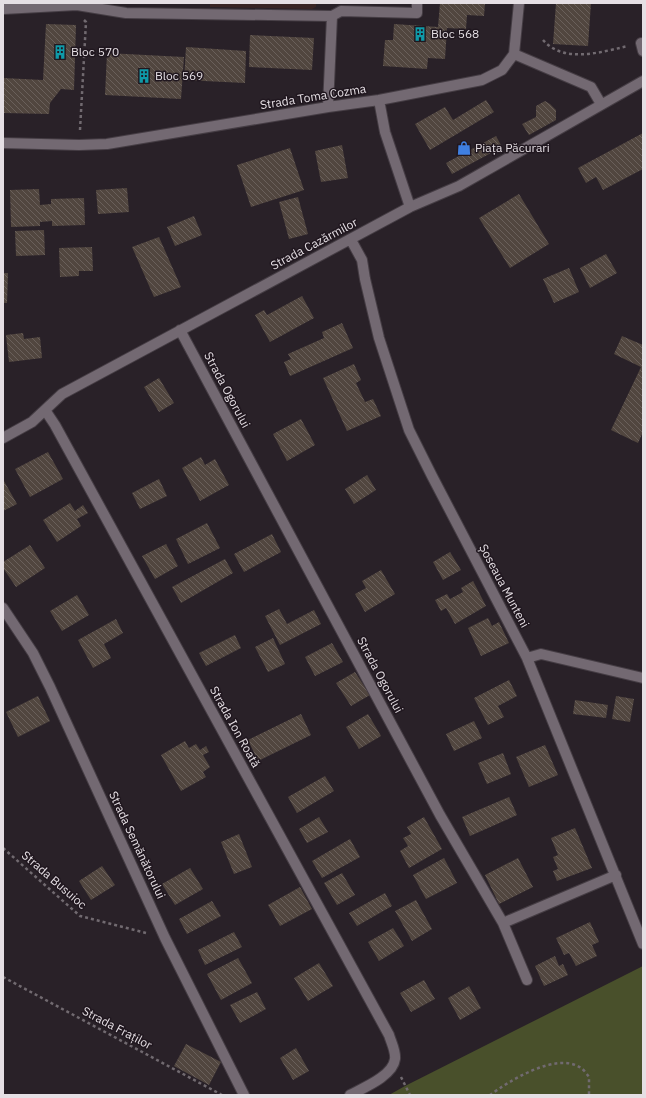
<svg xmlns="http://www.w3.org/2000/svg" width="646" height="1098" font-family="'IBM Plex Sans',sans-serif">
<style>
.education{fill:#392525}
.garden{fill:#49502b}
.building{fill:url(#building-back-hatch)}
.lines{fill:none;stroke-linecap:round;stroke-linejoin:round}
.minor-casing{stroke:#453d44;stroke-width:12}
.path{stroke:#716a70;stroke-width:2.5;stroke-dasharray:3 3;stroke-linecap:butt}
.minor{stroke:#736972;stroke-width:10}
.labels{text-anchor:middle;stroke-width:3;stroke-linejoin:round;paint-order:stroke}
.poi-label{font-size:12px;fill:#e5dfe4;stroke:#20171f;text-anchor:start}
.street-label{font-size:12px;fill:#e5dfe4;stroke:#20171f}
</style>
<defs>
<pattern id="building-back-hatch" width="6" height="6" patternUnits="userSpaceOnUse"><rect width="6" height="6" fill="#51463f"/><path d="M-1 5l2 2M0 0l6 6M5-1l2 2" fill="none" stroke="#6a605b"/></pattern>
</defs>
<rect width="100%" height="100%" fill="#292128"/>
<path class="education" d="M210,3H316V7L312,9L210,7Z"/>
<path class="garden" d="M643,966V1095H389L405,1086Z"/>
<path class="building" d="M440,3H485L484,16L467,15L466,29L447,28L445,59L428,58L427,69L383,66L385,40H393L394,24L438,27Z
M556,3H591L588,46L553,44Z
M46,24L76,25L74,90L61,89L50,103L49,114L3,113V78L43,80Z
M250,35L314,38L312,70L249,67Z
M186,47L246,51L245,83L184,80Z
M107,53L184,57L181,99L105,95Z
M486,100L494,112L430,150L415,124L445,107L453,120Z
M545,101L550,104L556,110V120L529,135L522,124L536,117V106Z
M643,133V169L603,190L596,177L586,183L578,168Z
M496,136L502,147L452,174L446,163Z
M342,145L348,178L321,182L315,151Z
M290,148L304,190L251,207L237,165Z
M127,188L129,212L98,214L96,190Z
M39,189L40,205L51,204V199L84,198L85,225L52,226V221L40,222V226L11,227L10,190Z
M519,194L549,244L510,268L479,218Z
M298,197L308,234L289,239L279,202Z
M194,216L202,235L175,246L167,227Z
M44,230L45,255L16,256L15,231Z
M159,237L181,287L154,297L132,247Z
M92,247L93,271H79V276L60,277L59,248Z
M606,254L617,273L590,288L580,268Z
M569,268L579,292L554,303L543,279Z
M3,273H8L7,303H3Z
M302,296L314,318L270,342L255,315L264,310L267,315Z
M342,323L353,348L290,376L284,362L291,359L288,354L324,338L322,332Z
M23,333L24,339L40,337L42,358L9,362L6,335Z
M622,336L643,345V432L638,443L611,430L641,367L614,354Z
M354,364L361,380L356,383L365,402L373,399L381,416L347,431L323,378Z
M159,378L174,403L159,412L144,387Z
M301,419L315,445L287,461L273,434Z
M48,452L63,479L30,497L15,469Z
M201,457L205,465L215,459L229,485L200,501L182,468Z
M367,475L376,490L354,504L345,489Z
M159,479L167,496L140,509L132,493Z
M4,481L17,504L3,511V482Z
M70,503L75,511L83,505L88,513L77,519L81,526L57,542L43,520Z
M207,523L220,548L188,564L176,539Z
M272,534L281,552L244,572L234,554Z
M166,544L178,566L155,579L142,556Z
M30,545L45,568L16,587L3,568V562Z
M450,552L461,570L443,580L433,562Z
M225,559L233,573L181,603L172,587Z
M381,570L395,594L365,612L355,594L366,588L362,581Z
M473,581L486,606L455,624L446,608L441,611L435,600L447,594L450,599L463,592L461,588Z
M77,595L89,615L62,631L50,611Z
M279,609L287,624L314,610L321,624L280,645L265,616Z
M488,618L492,626L499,622L509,643L481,656L468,628Z
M116,619L123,633L104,644L111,658L93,668L78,640Z
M235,635L241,648L206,666L199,653Z
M273,638L285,664L268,672L255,647Z
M332,643L343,662L315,676L305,657Z
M355,672L370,695L351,706L336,683Z
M509,680L517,696L498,706L504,717L488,725L474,698Z
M38,696L50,721L18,737L6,712Z
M616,696L634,699L630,722L612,719Z
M575,700L608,705L606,718L573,714Z
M301,714L311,735L258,761L248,740Z
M368,714L381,736L359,749L346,727Z
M474,721L482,738L454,751L446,734Z
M185,741L189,748L196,744L200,750L206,746L209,752L203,755L210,767L203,772L206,777L181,791L161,755Z
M545,745L558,775L529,787L516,757Z
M503,753L511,774L487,784L478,763Z
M325,776L334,791L297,813L288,797Z
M509,797L517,815L470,836L462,817Z
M319,817L328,832L307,843L299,829Z
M424,817L442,849L409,868L400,851L408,846L403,838L411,834L407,827Z
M575,828L592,868L557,881L553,871L558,869L553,857L558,855L551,838Z
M239,834L252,867L234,874L221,842Z
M350,839L360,857L322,878L312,861Z
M444,858L457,883L426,899L413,875Z
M518,858L533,887L499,904L485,875Z
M102,866L115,885L91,900L79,881Z
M190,868L203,889L175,905L162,884Z
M342,873L355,895L337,905L324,883Z
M300,887L312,909L280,926L268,905Z
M385,893L392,906L357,926L349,913Z
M416,900L432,929L412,941L395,911Z
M212,901L221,916L187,934L179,919Z
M590,922L599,942L592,945L597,956L576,966L569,953L564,955L556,938Z
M393,928L404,946L379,961L368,942Z
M234,932L242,947L205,965L198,950Z
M555,956L559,966L563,964L568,975L544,986L535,966Z
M238,958L252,983L221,1000L207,974Z
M319,963L333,986L308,1001L294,978Z
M424,980L435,999L411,1012L400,993Z
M469,986L481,1008L460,1020L448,998Z
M257,992L266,1009L240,1023L230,1005Z
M186,1044L221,1062L209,1085L174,1066Z
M296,1048L309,1071L293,1080L280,1058Z"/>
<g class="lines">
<defs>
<path id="minor" d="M3,9L77,5L126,13L332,16
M332,16L341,11L417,13V3
M641,43L643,51
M514,54L591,87L601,104
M514,54L519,3
M379,100L385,132L410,207
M328,107L332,16
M3,143L79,145L107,144L328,107L379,100L482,80L502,70L514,54
M351,240L362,260L365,279L379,338L409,430L432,476L527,658L643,944
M180,330L440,815L503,923L616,875
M45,410L55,425L389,1035C391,1042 396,1051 395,1059C393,1076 363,1088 350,1095
M3,438L32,422L62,394L410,207L459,186L643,81
M3,608L33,653L50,687L165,938L244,1095
M527,658L541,654L643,678
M503,923L527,980"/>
</defs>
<use href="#minor" class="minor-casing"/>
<path class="path" d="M543,40C564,64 601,52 628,46
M80,130L86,22L84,20
M3,848L80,916L146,933
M3,977L222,1095
M401,1077L410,1095
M490,1095C509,1081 557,1051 581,1068C584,1070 587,1074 589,1077V1095"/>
<use href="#minor" class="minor"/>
</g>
<defs>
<symbol id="building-bare" viewBox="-9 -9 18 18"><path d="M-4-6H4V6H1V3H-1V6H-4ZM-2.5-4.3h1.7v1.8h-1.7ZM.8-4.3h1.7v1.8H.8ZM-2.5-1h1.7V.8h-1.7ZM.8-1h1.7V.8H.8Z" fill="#0f9aa8" stroke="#20171f" stroke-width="2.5" paint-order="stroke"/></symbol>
<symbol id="shop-bare" viewBox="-9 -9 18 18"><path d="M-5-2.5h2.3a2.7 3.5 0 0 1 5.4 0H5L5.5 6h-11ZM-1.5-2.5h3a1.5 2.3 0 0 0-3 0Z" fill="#3f7fe0" stroke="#20171f" stroke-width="2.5" paint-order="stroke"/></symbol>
</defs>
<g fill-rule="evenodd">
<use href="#building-bare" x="410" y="24" width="20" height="20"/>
<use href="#building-bare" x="50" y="42" width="20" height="20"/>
<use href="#building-bare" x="134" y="66" width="20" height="20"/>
<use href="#shop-bare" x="454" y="138" width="20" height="20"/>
</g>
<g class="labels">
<g class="poi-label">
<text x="431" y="38">Bloc 568</text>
<text x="71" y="56">Bloc 570</text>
<text x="155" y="80">Bloc 569</text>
<text x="475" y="152">Piața Păcurari</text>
</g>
<g class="street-label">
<text transform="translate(313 97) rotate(-9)" y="4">Strada Toma Cozma</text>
<text transform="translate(314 244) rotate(-28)" y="4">Strada Cazărmilor</text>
<text transform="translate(227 390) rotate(62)" y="4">Strada Ogorului</text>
<text transform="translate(504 586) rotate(62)" y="4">Șoseaua Munteni</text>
<text transform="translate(380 675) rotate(62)" y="4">Strada Ogorului</text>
<text transform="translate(235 727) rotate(61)" y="4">Strada Ion Roată</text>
<text transform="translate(137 845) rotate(65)" y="4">Strada Semănătorului</text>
<text transform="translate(54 880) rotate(41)" y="4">Strada Busuioc</text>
<text transform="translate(117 1028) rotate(28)" y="4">Strada Fraților</text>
</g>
</g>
<rect width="646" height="1098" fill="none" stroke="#e5dfe4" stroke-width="8"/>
</svg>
